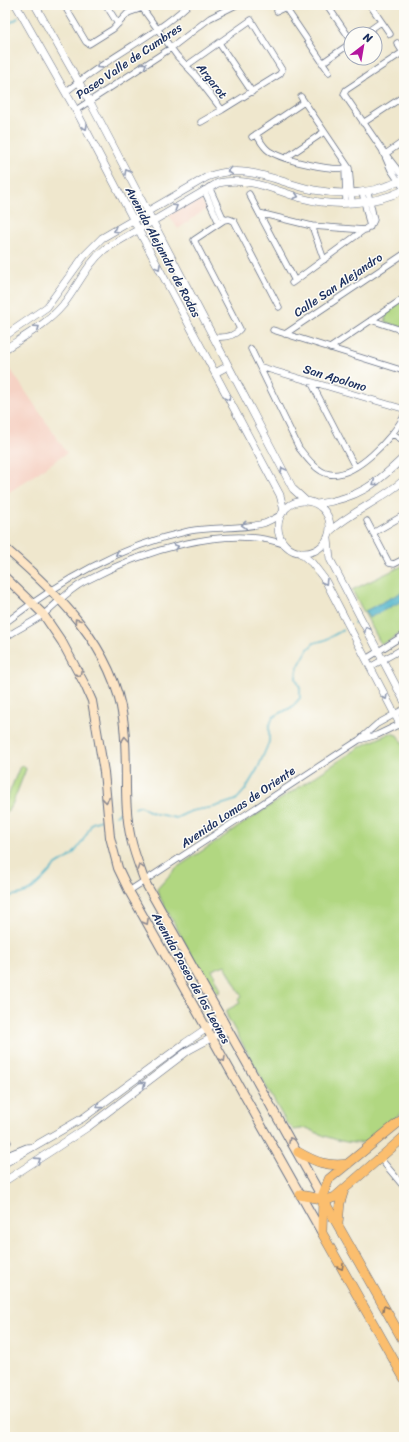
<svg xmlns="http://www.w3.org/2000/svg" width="409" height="1442" font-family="Sriracha,sans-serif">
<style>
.built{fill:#f6d2c4}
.green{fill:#b1d781;stroke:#668370}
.water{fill:#49b1c8;stroke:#327093}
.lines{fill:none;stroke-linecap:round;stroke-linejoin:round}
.stream{stroke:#49b1c8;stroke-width:1.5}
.minor-casing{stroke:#656f85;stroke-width:7}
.tertiary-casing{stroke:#656f85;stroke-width:8}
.secondary-casing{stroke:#656f85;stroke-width:10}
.primary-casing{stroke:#656f85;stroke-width:10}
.minor{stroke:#fff;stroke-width:5.5}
.tertiary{stroke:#fff;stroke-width:7}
.secondary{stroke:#fde5c5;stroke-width:8}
.primary{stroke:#fbbe6e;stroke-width:9}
.oneway{stroke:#8d97ae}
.oneway2{stroke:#8c8a92}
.oneway3{stroke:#8b7666}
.labels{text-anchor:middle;stroke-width:3;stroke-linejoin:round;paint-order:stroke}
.street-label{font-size:12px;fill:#1b2f5e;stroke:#fdfcf7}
</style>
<rect width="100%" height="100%" fill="#fdfcf7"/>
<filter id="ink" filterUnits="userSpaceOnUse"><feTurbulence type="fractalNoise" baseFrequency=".025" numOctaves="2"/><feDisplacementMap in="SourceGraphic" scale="8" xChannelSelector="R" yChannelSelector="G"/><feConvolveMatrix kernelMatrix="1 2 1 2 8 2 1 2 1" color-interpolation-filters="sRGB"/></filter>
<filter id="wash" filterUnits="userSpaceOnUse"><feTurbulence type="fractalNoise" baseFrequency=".012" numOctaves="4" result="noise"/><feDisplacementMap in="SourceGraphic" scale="16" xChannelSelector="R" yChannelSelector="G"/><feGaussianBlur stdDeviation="0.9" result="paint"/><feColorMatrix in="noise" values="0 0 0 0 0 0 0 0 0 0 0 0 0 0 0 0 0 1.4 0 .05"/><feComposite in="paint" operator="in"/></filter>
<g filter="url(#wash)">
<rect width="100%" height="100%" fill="#efe7cd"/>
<path class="built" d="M200,197L206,209L178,229L169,215Z
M5,361L67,453L5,495Z"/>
<path class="green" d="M404,300V328L386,322L385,314Z
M404,565V629L390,640L381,644L352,590Z
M390,733L397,735L404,745V1110C393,1119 379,1135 367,1141C354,1148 319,1135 307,1128L294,1130L286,1122L227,1016V1010L240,1003L238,1000L242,997L225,965L212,970L221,990L219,991L220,992L217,993L209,979L202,974L158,894L157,889L176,868L360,747Z
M23,765L26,769L12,805L5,814V803L20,766Z"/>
<path class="water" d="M404,591V600L369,618L365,611Z"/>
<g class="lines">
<path class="stream" d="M5,26L18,18
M354,623L356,622
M135,808L140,806L153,813L176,818L191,811L214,807L236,800L245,790L258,768L269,742V727L273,717L292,707L300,698V688L296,678L298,667L308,649L314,643L325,640L343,630
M116,815L120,813
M5,896C31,896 38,884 54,867C59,862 67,860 72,855C81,846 87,834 92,823L101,820"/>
</g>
</g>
<g filter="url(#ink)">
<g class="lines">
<defs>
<path id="minor" d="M66,5L67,10L86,42L89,44L113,29L128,13L151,5
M106,5L118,24
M140,5L177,56L196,76L222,110L280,74L282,70L251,20L186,66
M327,5L351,40
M370,5L390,34
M285,7L329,72
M277,11L288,6
M364,34L381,22
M219,43L252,92
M397,43L404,54
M403,52L346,90L344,94L383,151L404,178
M322,63L351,43
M66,92C104,59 151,39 188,5
M301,97L349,168L352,202
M76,110L171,48L210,18L236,5
M201,122L222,110
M363,123L404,96
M256,134C260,140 263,147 269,151C285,161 331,171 349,168
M252,137L304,102
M383,152L391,170L404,189
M384,155L404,141
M287,157L324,132
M209,187L224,220
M204,190L219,223
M362,192L370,227
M249,194L295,281
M346,202L345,169L346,166
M259,213L312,226L365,230
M312,226L324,260
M292,283L372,224L374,220L368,192
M371,320L404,331
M273,330L404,371
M285,334L404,254
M213,337C223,338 234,337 240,329L194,240L224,220L229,219L234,221L279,307
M330,348L404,298
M251,349L299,448C306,457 317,472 329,474C355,479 393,437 404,416
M261,367L404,409
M311,382L355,467
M393,434L404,441
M367,521L389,563L394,564L404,559
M373,533L404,515
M5,623C60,581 120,546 189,531C213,526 242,530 265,523C270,521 276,517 281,515
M5,638C17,629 32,623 44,614C57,603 69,590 84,582C138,553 227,522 286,545
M366,659L404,635
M370,667L404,648
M359,740L377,735L404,722
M129,891L359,740L377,724L404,709
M5,1138L8,1142
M5,1156L27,1147H33
M379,1157L404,1187"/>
<path id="tertiary" d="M16,5L79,116L146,244L280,495L284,511
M35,5L89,100L293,489L306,501
M5,336L47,307L84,256L102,238L207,177C246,162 276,182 314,190C345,196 376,193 404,179
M5,349C25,336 47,324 63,305C78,286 87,264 105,249L218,183C247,176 274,190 301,198C334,207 373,205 404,190
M215,373L228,366
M278 527a26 26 0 1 1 52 0a26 26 0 1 1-52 0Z
M317,504C359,498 375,485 404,457
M330,531C354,510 380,501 404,480
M328,539L330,559L404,701
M299,552L312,563L325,580L404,732
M5,1163L83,1118L185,1043L222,1018
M5,1181L88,1127L189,1050L228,1029"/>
<path id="secondary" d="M5,548C57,593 113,646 123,718C129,758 122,799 131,839C134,853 140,868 145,882L323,1199
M5,577L43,614L62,642L85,685L92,701L104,772L110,837L118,868L129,891L322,1233"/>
<path id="primary" d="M404,1118L329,1179L323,1194L322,1233L404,1378
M298,1152C315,1162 328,1167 348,1164
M300,1195L327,1200L335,1197L404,1137
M323,1199L404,1342
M338,1224L340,1203L344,1190"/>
</defs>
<use href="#minor" class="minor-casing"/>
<use href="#tertiary" class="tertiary-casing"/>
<use href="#secondary" class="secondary-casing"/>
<use href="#primary" class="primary-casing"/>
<use href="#minor" class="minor"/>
<use href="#tertiary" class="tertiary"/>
<use href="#secondary" class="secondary"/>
<use href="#primary" class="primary"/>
</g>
<defs><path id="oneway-chevron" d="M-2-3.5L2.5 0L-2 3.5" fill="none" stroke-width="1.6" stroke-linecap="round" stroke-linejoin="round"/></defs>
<g class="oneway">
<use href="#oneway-chevron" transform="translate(144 65) rotate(-32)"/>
<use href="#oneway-chevron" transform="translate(99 66) rotate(147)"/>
<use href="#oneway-chevron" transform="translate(85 127) rotate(63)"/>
<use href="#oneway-chevron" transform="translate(230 171) rotate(175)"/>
<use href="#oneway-chevron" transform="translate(127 172) rotate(-118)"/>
<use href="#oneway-chevron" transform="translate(296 196) rotate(17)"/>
<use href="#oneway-chevron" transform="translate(175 207) rotate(-31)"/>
<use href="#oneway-chevron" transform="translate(116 230) rotate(149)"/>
<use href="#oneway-chevron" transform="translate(158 267) rotate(62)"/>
<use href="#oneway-chevron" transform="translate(37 328) rotate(-35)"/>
<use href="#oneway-chevron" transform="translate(228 398) rotate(62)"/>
<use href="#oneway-chevron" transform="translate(283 470) rotate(-118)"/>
<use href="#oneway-chevron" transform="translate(375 483) rotate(142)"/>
<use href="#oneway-chevron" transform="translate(244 525) rotate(176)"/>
<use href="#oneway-chevron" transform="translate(176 547) rotate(-17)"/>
<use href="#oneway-chevron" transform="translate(118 554) rotate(155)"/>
<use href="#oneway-chevron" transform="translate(325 582) rotate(59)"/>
<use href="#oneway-chevron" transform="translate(367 629) rotate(-117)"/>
<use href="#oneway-chevron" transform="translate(385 697) rotate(62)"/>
<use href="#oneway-chevron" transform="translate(143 1084) rotate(-37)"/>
<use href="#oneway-chevron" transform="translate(99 1106) rotate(143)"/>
<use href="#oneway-chevron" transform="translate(38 1160) rotate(-33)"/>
</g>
<g class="oneway2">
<use href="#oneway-chevron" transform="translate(77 621) rotate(-126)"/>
<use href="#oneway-chevron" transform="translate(79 674) rotate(61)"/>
<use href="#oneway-chevron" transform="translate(125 739) rotate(-95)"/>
<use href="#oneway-chevron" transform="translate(106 800) rotate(84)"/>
<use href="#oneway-chevron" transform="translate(140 867) rotate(-108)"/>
<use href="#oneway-chevron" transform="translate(146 922) rotate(61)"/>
<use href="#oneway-chevron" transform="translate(223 1059) rotate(60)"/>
<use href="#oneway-chevron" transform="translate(291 1140) rotate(-120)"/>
</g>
<g class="oneway3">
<use href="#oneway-chevron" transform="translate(341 1267) rotate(61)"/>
<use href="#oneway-chevron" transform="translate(385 1308) rotate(-121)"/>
</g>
</g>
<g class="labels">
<g class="street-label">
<text transform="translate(129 61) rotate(-34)" y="4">Paseo Valle de Cumbres</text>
<text transform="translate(212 81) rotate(52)" y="4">Argarot</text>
<text transform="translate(163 252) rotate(62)" y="4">Avenida Alejandro de Rodas</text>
<text transform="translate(338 285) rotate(-34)" y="4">Calle San Alejandro</text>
<text transform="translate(335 378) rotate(17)" y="4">San Apolono</text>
<text transform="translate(238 807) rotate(-34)" y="4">Avenida Lomas de Oriente</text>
<text transform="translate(191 978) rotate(61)" y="4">Avenida Paseo de los Leones</text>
</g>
</g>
<rect width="409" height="1442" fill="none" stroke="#fdfcf7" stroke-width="20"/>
<g transform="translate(363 46) rotate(31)"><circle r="19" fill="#fdfcf7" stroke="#a3aaba"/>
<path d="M0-3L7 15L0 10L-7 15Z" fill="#b5179e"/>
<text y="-6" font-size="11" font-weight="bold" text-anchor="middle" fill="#1b2f5e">N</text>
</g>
</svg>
